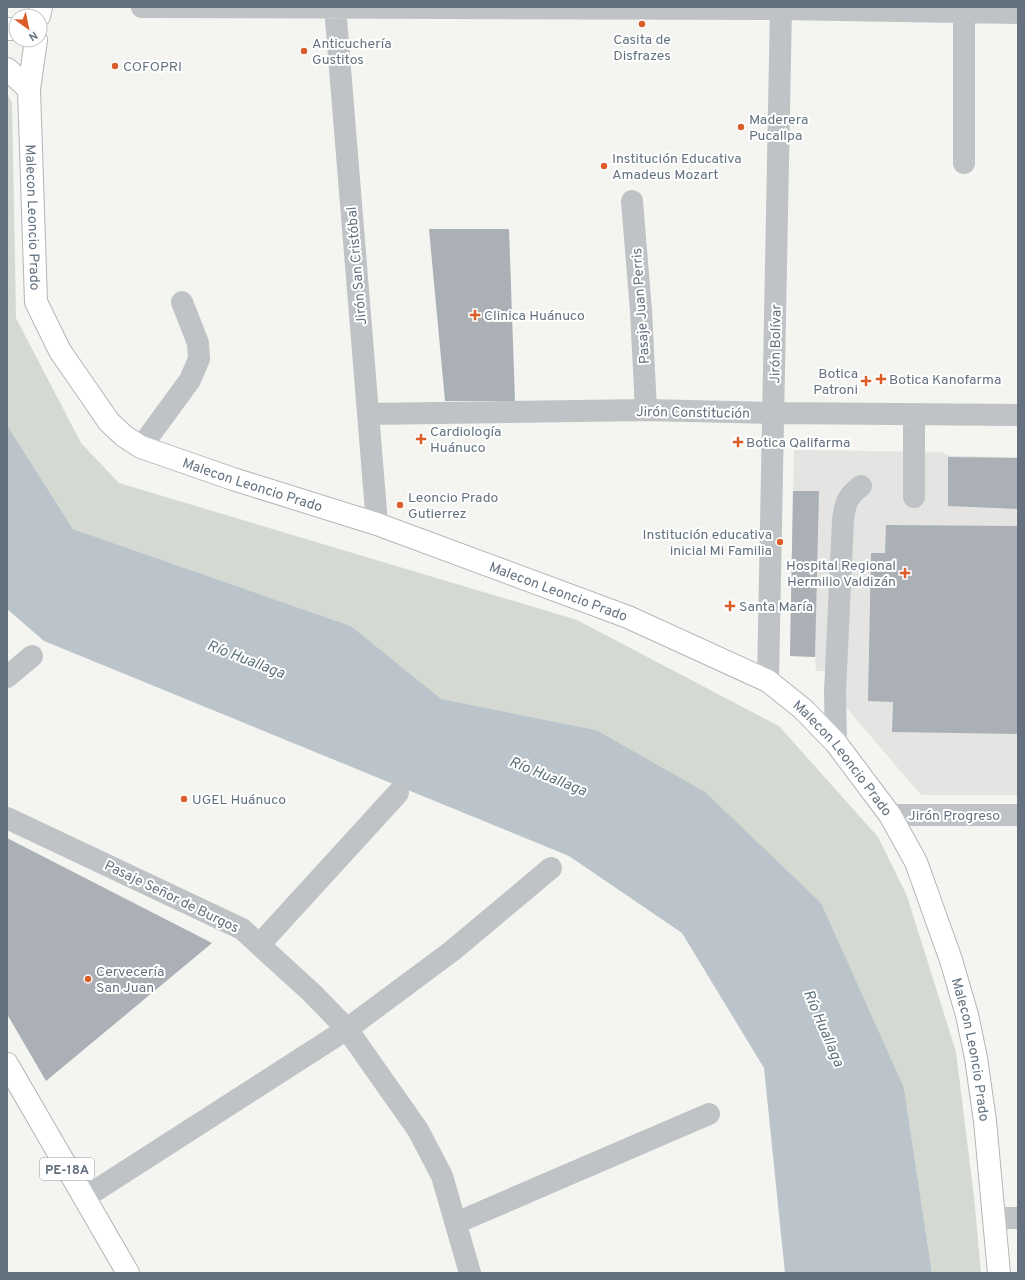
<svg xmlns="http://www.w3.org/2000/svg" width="1025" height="1280" font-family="Overpass,sans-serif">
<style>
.built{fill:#e4e5e3}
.green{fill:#d4dad1}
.water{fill:#bbc4ca}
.building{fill:#aab0b6}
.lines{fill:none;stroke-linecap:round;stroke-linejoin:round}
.major-casing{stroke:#b2b6ba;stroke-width:24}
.highway-casing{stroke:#b2b5b8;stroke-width:24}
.minor{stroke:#bfc3c6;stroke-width:22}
.major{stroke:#fff;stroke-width:22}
.highway{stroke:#fff;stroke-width:22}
.poi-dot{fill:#da5d2a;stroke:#fff;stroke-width:1.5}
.labels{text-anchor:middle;stroke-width:4;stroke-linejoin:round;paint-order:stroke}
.shield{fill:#fff;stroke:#929ca6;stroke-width:1}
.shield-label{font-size:13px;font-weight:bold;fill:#647280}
.poi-label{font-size:14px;fill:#647280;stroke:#fff;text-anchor:start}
.street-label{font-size:14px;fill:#647280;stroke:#fff}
.water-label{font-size:15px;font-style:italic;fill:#60737d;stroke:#fff}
</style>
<rect width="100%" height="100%" fill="#f4f4f0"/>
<path class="built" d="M794,450L941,452L952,456L1018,457V795H921L845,706L826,671H816L815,657L790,656Z"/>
<path class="green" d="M7,93L12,103L16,318L81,443L119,483L577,620L779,726L878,837L907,896L956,1052L974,1197L981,1273H932L904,1088L596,730L440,699L351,626L73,529L7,425Z"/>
<path class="water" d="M7,425L73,529L351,626L441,699L596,730L705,792L821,903L904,1088L932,1273H785L764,1068L682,933L569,856L44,641L7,609Z"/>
<path class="building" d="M429,229H509L515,401H445Z
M948,457L1018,458V509L948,506Z
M793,491H819L815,657L790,656Z
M886,525L1018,526V734L892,732L893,702L868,701L871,553H885Z
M7,838L212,943L46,1081L7,1014Z"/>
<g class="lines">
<defs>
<g id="major">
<path d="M39,16L41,7"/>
<path d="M7,29H16"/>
<path id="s1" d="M36,40L29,89L36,302L60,351L109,422L124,436L141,447L233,479L377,524L628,617L768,681L803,709L836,743L890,815L916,862L951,960L967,1015L976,1058L985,1121L999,1273"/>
<path d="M7,69L29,89"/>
</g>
<path id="highway" d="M7,1064L128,1273"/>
</defs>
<use href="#major" class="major-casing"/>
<use href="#highway" class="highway-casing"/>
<path class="minor" d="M142,7L781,9L1018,13
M335,7L377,524
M964,12V163
M632,201L641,311L646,410
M368,414L646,410L773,413L1018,415
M914,414V497
M141,447L190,380L199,359L198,343L182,302
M7,677L32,656
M768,681L781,7
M836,743L835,692L843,520C845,504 847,496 861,486
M890,815H1018
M7,818L242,929L312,993L347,1029L418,1130L442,1176L470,1273
M260,944L398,793
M84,1198L347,1029L452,951L551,868
M995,1218H1018
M456,1223L709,1114"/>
<use href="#major" class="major"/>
<use href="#highway" class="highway"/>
</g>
<g class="poi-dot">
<circle cx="642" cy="24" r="4"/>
<circle cx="304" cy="51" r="4"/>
<circle cx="115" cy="66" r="4"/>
<circle cx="741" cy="127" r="4"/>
<circle cx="604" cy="166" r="4"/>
<path d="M473 309h4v4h4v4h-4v4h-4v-4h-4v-4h4z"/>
<path d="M879 373h4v4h4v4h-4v4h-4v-4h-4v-4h4z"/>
<path d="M864 375h4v4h4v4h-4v4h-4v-4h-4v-4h4z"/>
<path d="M419 433h4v4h4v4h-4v4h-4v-4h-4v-4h4z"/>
<path d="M736 436h4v4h4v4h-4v4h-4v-4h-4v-4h4z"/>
<circle cx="400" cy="505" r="4"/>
<circle cx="780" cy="542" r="4"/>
<path d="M903 567h4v4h4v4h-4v4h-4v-4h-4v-4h4z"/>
<path d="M728 600h4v4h4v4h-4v4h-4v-4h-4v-4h4z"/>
<circle cx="184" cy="799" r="4"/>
<circle cx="88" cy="979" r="4"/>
</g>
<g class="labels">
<rect class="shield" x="40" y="1158" width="54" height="22" rx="3"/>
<g class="shield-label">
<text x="67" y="1174">PE-18A</text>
</g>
<g class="poi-label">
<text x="642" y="44" text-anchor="middle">Casita de<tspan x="642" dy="16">Disfrazes</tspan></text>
<text x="312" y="48">Anticuchería<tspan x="312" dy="16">Gustitos</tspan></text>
<text x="123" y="71">COFOPRI</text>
<text x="749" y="124">Maderera<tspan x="749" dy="16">Pucallpa</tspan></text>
<text x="612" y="163">Institución Educativa<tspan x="612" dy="16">Amadeus Mozart</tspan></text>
<text x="484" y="320">Clinica Huánuco</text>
<text x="858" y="378" text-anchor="end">Botica<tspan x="858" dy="16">Patroni</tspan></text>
<text x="889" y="384">Botica Kanofarma</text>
<text x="430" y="436">Cardiología<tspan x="430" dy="16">Huánuco</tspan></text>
<text x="746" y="447">Botica Qalifarma</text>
<text x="408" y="502">Leoncio Prado<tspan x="408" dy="16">Gutierrez</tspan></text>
<text x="772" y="539" text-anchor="end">Institución educativa<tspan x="772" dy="16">inicial Mi Familia</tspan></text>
<text x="896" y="570" text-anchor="end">Hospital Regional<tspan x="896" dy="16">Hermilio Valdizán</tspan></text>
<text x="739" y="611">Santa María</text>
<text x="192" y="804">UGEL Huánuco</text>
<text x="96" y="976">Cervecería<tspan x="96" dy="16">San Juan</tspan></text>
</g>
<g class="street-label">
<text dy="5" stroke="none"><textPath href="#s1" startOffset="178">Malecon Leoncio Prado</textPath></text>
<text transform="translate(356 266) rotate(-95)" y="5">Jirón San Cristóbal</text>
<text transform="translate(640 306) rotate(-94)" y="5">Pasaje Juan Perris</text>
<text transform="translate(775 344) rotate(-89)" y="5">Jirón Bolívar</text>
<text transform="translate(693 412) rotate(1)" y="5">Jirón Constitución</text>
<text dy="5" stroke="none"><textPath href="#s1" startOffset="562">Malecon Leoncio Prado</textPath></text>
<text dy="5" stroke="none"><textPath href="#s1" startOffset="886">Malecon Leoncio Prado</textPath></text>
<text dy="5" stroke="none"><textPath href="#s1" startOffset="1222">Malecon Leoncio Prado</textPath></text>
<text x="954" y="820">Jirón Progreso</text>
<text transform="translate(172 896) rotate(26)" y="5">Pasaje Señor de Burgos</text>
<text dy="5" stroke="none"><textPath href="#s1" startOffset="1546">Malecon Leoncio Prado</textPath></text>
</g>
<g class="water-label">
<text transform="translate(246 659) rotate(21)" y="5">Río Huallaga</text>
<text transform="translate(548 776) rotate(22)" y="5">Río Huallaga</text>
<text transform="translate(824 1028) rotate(67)" y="5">Río Huallaga</text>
</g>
</g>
<rect width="1025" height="1280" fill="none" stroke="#647280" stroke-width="16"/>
<g transform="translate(28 28) rotate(147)"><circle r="19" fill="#ffffff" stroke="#c1c7cc"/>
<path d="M0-3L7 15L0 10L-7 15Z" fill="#da5d2a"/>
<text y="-6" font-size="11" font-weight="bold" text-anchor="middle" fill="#647280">N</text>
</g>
</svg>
